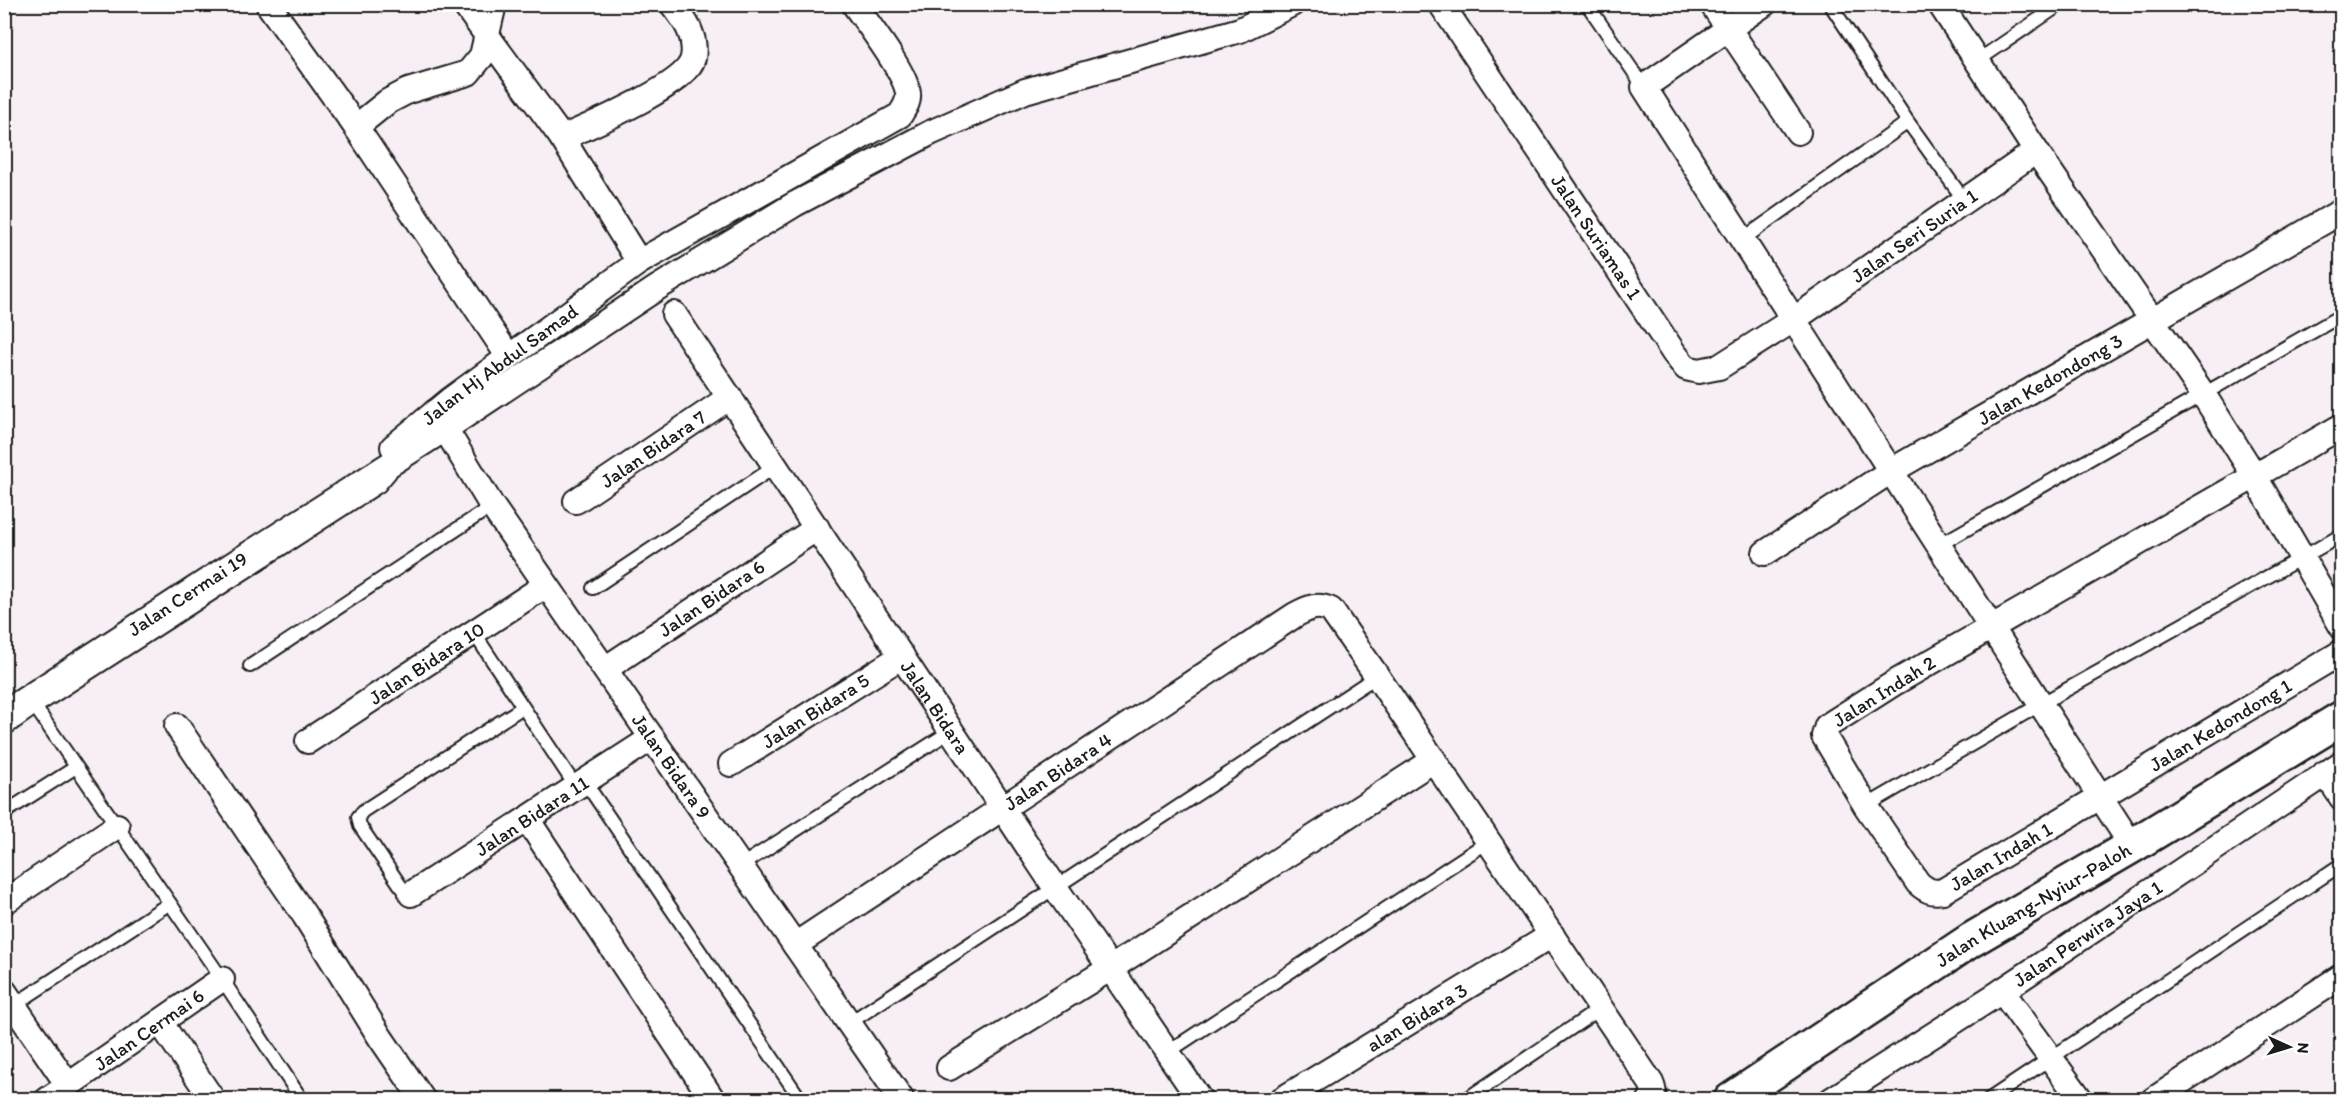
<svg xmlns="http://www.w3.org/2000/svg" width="2346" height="1104" font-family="Itim,sans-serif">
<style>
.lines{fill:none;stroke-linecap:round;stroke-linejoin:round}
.lane-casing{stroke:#1c1c1c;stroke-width:16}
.street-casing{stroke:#1c1c1c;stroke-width:28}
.secondary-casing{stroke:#1c1c1c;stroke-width:38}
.lane{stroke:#fff;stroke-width:12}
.street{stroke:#fff;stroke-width:24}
.secondary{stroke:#fff;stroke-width:33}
.labels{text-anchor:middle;stroke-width:4.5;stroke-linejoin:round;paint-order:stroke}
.street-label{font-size:20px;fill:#1c1c1c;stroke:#fff}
</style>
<rect width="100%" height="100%" fill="#f8eef5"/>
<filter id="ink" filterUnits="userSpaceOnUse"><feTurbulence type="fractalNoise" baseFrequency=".0167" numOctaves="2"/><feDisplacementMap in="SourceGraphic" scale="12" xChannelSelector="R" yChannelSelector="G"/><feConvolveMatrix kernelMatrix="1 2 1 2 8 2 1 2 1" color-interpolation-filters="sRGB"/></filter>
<g filter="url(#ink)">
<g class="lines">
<defs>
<path id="lane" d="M1587,4L1644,87
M1830,4L1908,122L1964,200
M1977,61L2061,4
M1743,239L1908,122
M1939,545L2342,315
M593,588L776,466
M474,633L576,787
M250,666L492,506
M31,701L222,979L302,1100
M4,730L35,708L379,486L390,473
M585,782L801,1100
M1866,806L2041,704L2342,535
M4,813L76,767
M740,866L951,731
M411,894L405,891L400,885L360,826L358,817L363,811L523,707
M14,1005L170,903
M849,1023L1377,676
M1168,1052L1489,841
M1465,1100L1601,1008
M1988,1100L2342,864"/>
<g id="street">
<path d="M268,4L356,127L509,357"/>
<path d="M464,4L562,138L639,262"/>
<path id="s1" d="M1441,4L1674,353L1686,368L1699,371L1719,367L1793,320L2036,151"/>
<path d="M1712,4L1798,132"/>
<path d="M1764,4L1644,87L2132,846"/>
<path d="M1940,4L2036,151L2203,394L2254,475L2342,627"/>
<path d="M356,127L387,102L408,91L468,73L482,56L494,4"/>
<path d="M562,138C589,126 687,85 693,58C697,36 685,20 672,4"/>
<path id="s2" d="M674,314L1055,887L1200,1100"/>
<path id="s3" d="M435,412L492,506L902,1100"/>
<path id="s4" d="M2342,426L1896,682L1827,726L1824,736L1866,806L1918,883C1927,891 1932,893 1943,891L2342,652"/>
<path id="s5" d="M393,447L450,400L639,262L900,115C904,108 909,103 908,94C907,74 867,23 854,4"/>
<path id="s6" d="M576,501L730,397"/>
<path id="s7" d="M1765,553L1891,471L2342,211"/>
<path id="s8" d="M605,669L817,528"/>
<path id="s9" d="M4,713L213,577L445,429L657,288L795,204L930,133L1025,91L1240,30L1292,4"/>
<path d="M177,726L305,916L380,1037L423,1100"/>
<path id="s10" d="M308,741L546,585"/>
<path id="s11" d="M731,764L902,656"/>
<path d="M2325,773L2342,798"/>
<path d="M527,819L713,1100"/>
<path id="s12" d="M411,894L652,738"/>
<path d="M4,902L117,826"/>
<path id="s13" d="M795,945L1295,615C1308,608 1317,603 1331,610L1377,676L1651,1083C1654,1090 1655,1094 1650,1100"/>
<path d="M4,991L68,1085"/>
<path d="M2002,991L2081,1100"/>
<path d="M160,1022L213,1100"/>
<path d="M949,1068L1111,968L1434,760"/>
<path id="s14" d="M47,1100L222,979"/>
<path id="s15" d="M1281,1100L1552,935"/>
<path id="s16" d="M1831,1100L2002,991L2342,763"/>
<path d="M2153,1100L2342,976"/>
</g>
<g id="secondary">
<path id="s17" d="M1731,1100L1971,940L2132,846L2342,718"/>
</g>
</defs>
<use href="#lane" class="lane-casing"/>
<use href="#street" class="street-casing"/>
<use href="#secondary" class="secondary-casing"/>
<use href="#lane" class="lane"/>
<use href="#street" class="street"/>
<use href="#secondary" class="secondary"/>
</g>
</g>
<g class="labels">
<g class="street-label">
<text dy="7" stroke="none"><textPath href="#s1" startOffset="708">Jalan Seri Suria 1</textPath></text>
<text dy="7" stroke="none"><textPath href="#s1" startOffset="280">Jalan Suriamas 1</textPath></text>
<text dy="7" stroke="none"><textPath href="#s5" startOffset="135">Jalan Hj Abdul Samad</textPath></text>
<text dy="7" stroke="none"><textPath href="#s7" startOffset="334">Jalan Kedondong 3</textPath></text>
<text dy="7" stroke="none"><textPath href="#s6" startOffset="93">Jalan Bidara 7</textPath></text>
<text dy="7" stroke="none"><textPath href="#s9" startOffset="219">Jalan Cermai 19</textPath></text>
<text dy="7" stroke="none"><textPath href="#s8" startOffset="128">Jalan Bidara 6</textPath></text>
<text dy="7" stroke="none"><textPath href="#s10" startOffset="142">Jalan Bidara 10</textPath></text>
<text transform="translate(1884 691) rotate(-32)" y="7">Jalan Indah 2</text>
<text dy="7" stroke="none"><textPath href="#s2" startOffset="472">Jalan Bidara</textPath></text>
<text dy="7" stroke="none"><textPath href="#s11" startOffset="100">Jalan Bidara 5</textPath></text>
<text dy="7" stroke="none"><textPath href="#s4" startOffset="1132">Jalan Kedondong 1</textPath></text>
<text dy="7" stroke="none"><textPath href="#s3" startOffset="426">Jalan Bidara 9</textPath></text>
<text dy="7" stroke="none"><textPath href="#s13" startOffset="315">Jalan Bidara 4</textPath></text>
<text dy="7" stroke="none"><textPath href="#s12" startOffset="144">Jalan Bidara 11</textPath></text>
<text dy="7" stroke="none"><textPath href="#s4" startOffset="876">Jalan Indah 1</textPath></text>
<text dy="7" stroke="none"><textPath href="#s17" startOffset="360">Jalan Kluang-Nyiur-Paloh</textPath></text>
<text dy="7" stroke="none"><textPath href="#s16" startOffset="306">Jalan Perwira Jaya 1</textPath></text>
<text dy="7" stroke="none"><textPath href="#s15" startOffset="159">alan Bidara 3</textPath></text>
<text dy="7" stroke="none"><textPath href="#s14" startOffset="124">Jalan Cermai 6</textPath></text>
</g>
</g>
<rect width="2346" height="1104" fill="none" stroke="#fff" stroke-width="24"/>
<rect x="12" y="12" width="2322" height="1080" fill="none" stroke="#1c1c1c" stroke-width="2" filter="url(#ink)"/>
<g transform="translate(2289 1047) rotate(94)" stroke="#ffffff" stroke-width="4.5" paint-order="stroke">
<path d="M0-4.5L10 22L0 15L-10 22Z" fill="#1c1c1c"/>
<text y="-9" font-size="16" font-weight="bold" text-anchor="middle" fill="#1c1c1c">N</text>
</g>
</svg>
